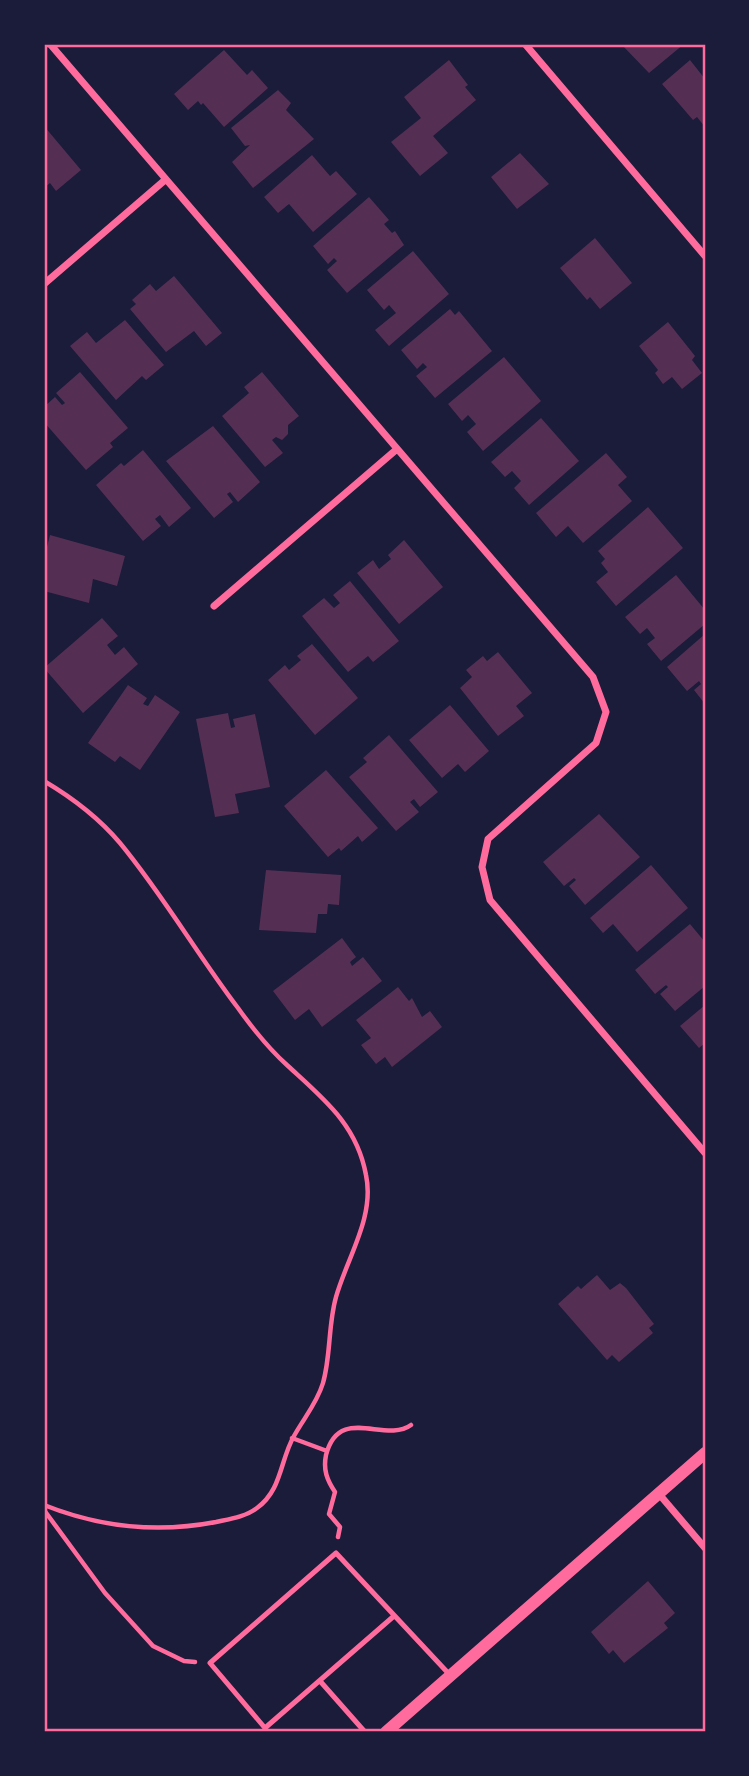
<svg xmlns="http://www.w3.org/2000/svg" width="749" height="1776" font-family="'Asap Condensed',sans-serif">
<style>
.building{fill:#542f53}
.lines{fill:none;stroke-linecap:round;stroke-linejoin:round}
.path{stroke:#ff6b9d;stroke-width:4.5}
.service{stroke:#ff6b9d;stroke-width:5}
.minor{stroke:#ff6b9d;stroke-width:7}
.tertiary{stroke:#ff6b9d;stroke-width:12}
.neatline{fill:none;stroke:#ff6b9d;stroke-width:2.5}
</style>
<rect width="100%" height="100%" fill="#1b1b3a"/>
<path class="building" d="M621,44H684L649,73Z
M224,50L247,75L252,70L268,88L224,127L203,103L201,105L198,101L188,110L174,94Z
M449,60L468,85L465,87L476,100L433,136L448,153L420,176L391,142L421,118L404,97Z
M690,60L705,79V127L697,117L693,120L662,84Z
M278,90L291,103L286,110L314,139L253,188L232,162L250,145L245,146L231,128Z
M44,126L81,170L56,191L50,183L44,188Z
M520,153L549,184L517,209L491,177Z
M312,155L330,176L336,171L357,194L313,232L289,204L278,213L264,197Z
M369,197L389,220L384,224L392,233L395,231L404,245L347,293L327,270L337,261L334,258L328,264L313,246Z
M595,238L632,283L600,309L590,297L587,300L560,268Z
M413,251L449,294L389,346L375,330L396,313L389,305L384,310L367,290Z
M174,276L222,333L206,346L194,331L166,352L130,309L136,304L132,300L150,284L156,291Z
M450,309L455,315L459,311L492,351L435,398L416,376L427,367L423,363L417,369L401,350Z
M125,320L164,365L146,380L142,376L116,400L70,346L87,332L96,343Z
M668,322L695,356L692,360L702,373L682,389L672,377L663,384L655,373L658,370L639,346Z
M504,357L541,401L483,451L467,432L476,424L468,415L462,421L448,404Z
M80,372L128,428L110,443L113,447L86,470L44,422V407L55,397L62,405L65,403L56,393Z
M262,372L299,416L288,425V434L282,440L276,437L272,440L283,453L265,467L222,416L249,393L244,387Z
M541,418L579,461L529,505L514,488L521,481L512,471L505,477L491,462Z
M213,426L260,482L238,502L230,492L227,494L233,502L214,518L166,461Z
M143,450L191,508L169,527L160,515L155,519L161,526L143,541L96,485L121,463L124,466Z
M606,453L627,477L618,485L632,501L583,543L568,526L556,537L536,513Z
M648,507L683,548L616,606L596,582L608,572L601,563L605,559L598,551Z
M50,535L125,556L117,586L93,579L89,603L44,591V559Z
M404,540L443,587L399,624L357,573L373,560L379,569L391,559L388,555Z
M676,575L705,610V624L661,661L647,644L655,638L647,628L640,634L625,617Z
M350,581L399,641L373,662L368,656L348,672L302,616L324,598L334,608L340,603L333,595Z
M102,618L118,636L107,645L115,655L124,647L138,664L83,713L44,668Z
M705,634V704L694,690L701,684L699,681L687,691L667,667Z
M312,644L358,698L315,735L268,680L285,665L289,670L301,660L297,656Z
M498,652L532,693L516,706L524,716L498,736L460,688L472,677L466,670L483,656L487,661Z
M128,685L147,698L143,704L148,706L155,695L180,712L140,770L120,756L115,762L88,743Z
M450,705L489,751L465,772L458,764L442,778L409,740Z
M228,713L231,728L235,727L233,719L255,714L270,787L235,794L239,813L215,817L196,719Z
M389,735L438,792L420,807L414,799L410,802L419,812L396,831L349,777L367,762L363,758Z
M326,770L378,828L362,842L358,836L341,851L339,848L328,857L284,806Z
M599,814L640,857L585,905L569,886L576,880L574,878L564,886L543,862Z
M651,865L688,908L637,952L613,924L603,933L590,918Z
M266,870L341,875L339,905L328,904L327,914H318L316,933L259,930Z
M690,924L705,942V986L675,1011L660,994L668,987L666,985L655,994L635,970Z
M342,938L356,957L350,962L352,966L363,957L382,981L322,1027L309,1009L295,1020L273,991Z
M398,987L409,1001L412,998L422,1017L430,1011L442,1027L392,1067L385,1057L376,1064L361,1045L371,1038L356,1020Z
M705,1005V1043L699,1048L680,1026Z
M597,1275L610,1290L620,1283L626,1288L654,1324L649,1328L653,1333L619,1362L612,1355L607,1360L558,1304L578,1286L581,1289Z
M648,1581L675,1613L664,1623L668,1628L624,1663L613,1650L609,1654L591,1632Z"/>
<g class="lines">
<path class="path" d="M44,781C71,797 99,818 120,843C163,895 197,954 238,1008C253,1029 269,1049 288,1066C324,1099 357,1125 366,1175C375,1217 347,1258 336,1297C328,1325 331,1355 323,1383C317,1403 304,1418 294,1436C280,1460 282,1490 257,1508C245,1517 230,1519 216,1522C158,1533 99,1527 44,1505
M292,1438L327,1451
M44,1510L105,1593L153,1646L184,1661L195,1662
M338,1537L340,1527L329,1514L335,1492C327,1480 323,1470 326,1455C339,1404 385,1444 411,1425"/>
<path class="service" d="M394,1616L265,1728L210,1663L336,1553L449,1674
M320,1681L365,1732"/>
<path class="minor" d="M50,44L593,677L606,712L596,743L488,839L482,867L490,900L705,1153
M525,44L705,256
M44,284L165,180
M214,606L397,449
M659,1494L705,1548"/>
<path class="tertiary" d="M386,1732L705,1453"/>
</g>
<rect width="749" height="1776" fill="none" stroke="#1b1b3a" stroke-width="91"/>
<rect x="46" y="46" width="658" height="1684" class="neatline"/>
</svg>
